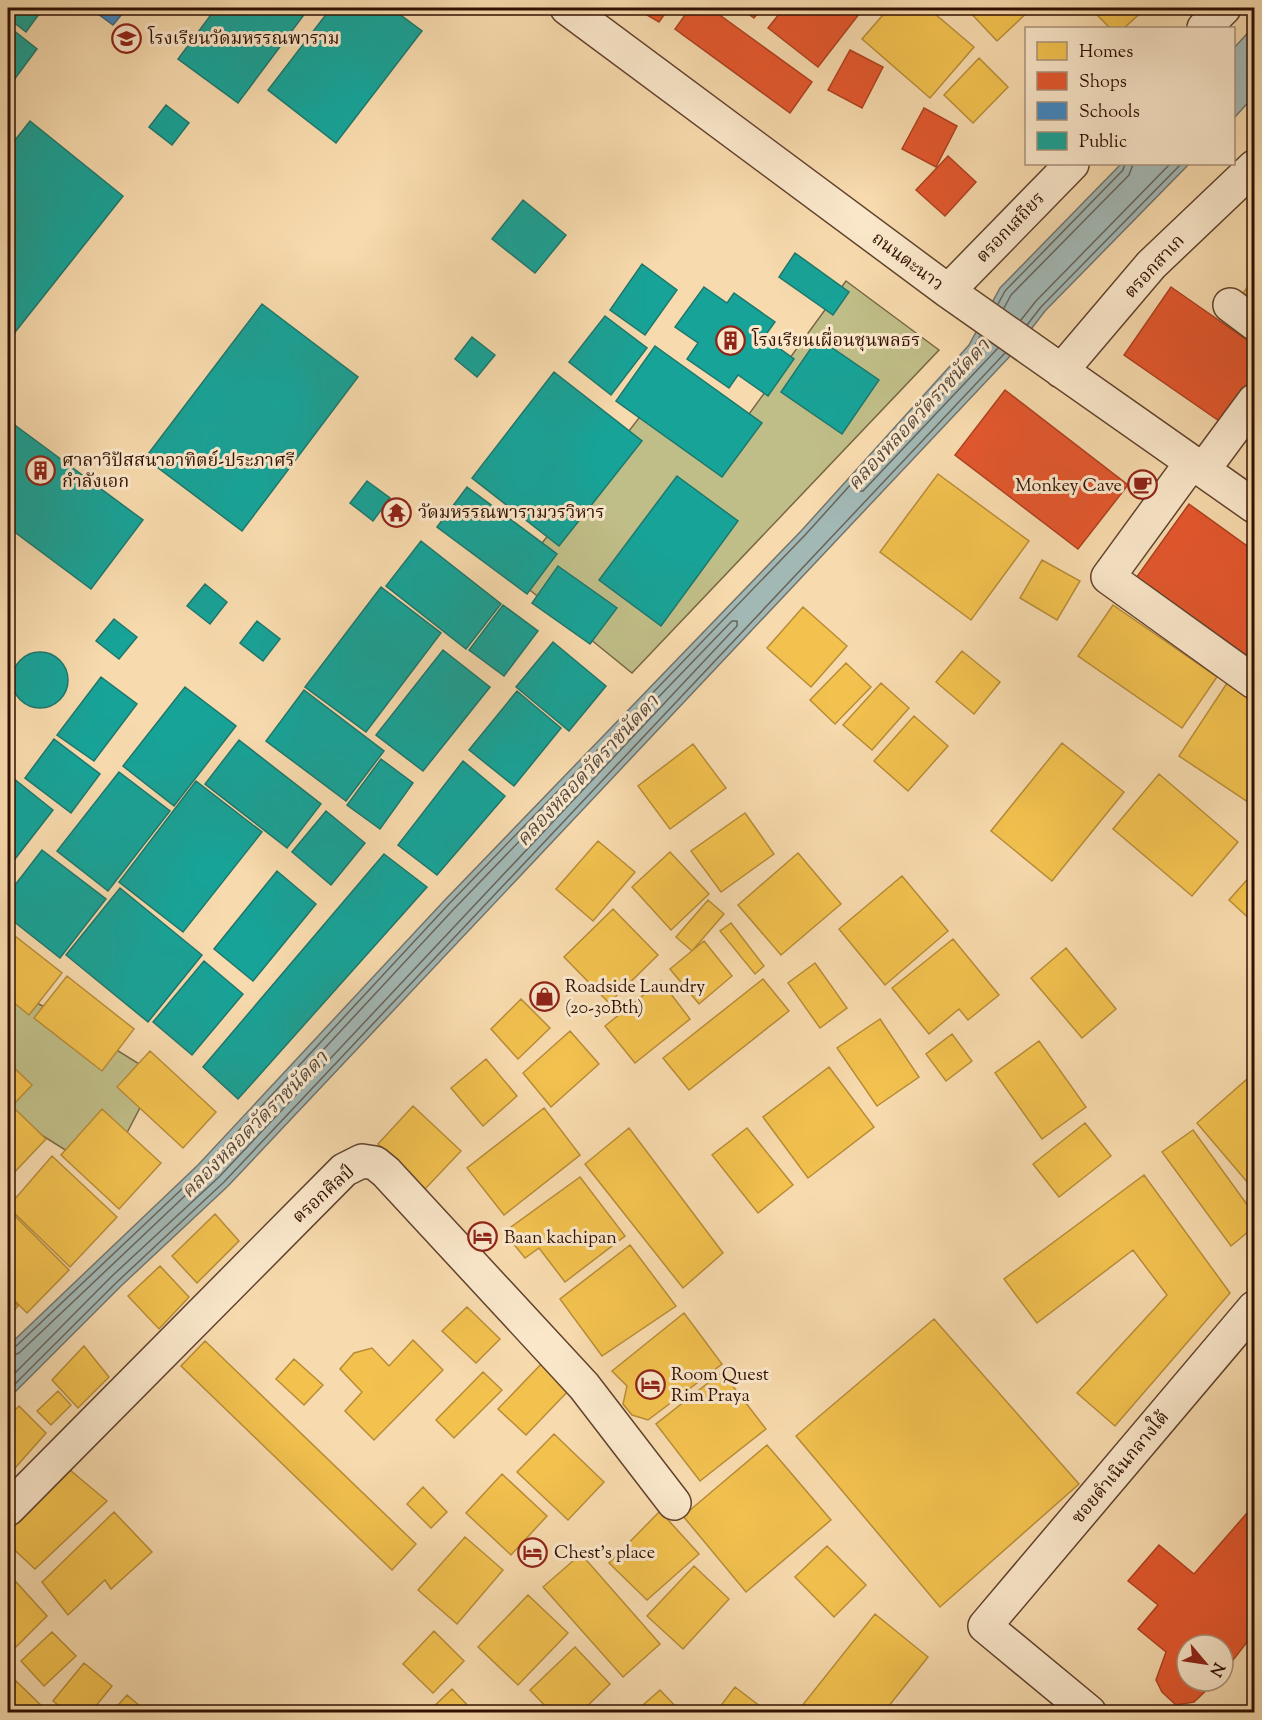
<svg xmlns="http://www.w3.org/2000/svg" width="1262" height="1720" font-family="'Sorts Mill Goudy','Noto Serif Thai',serif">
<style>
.green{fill:#c0be88;stroke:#786644;stroke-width:1.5}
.water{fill:#a2b8b5;stroke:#74746d;stroke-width:1.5}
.homes{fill:#f2c14e;stroke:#b88c37;stroke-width:1.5}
.shops{fill:#e4572e;stroke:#ae4120;stroke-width:1.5}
.schools{fill:#3f88c5;stroke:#3a648a;stroke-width:1.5}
.public{fill:#17a398;stroke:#1e776b;stroke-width:1.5}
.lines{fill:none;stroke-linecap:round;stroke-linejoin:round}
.shore{stroke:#68645b;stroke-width:1.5}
.minor-casing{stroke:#61422c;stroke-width:36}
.minor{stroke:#fae7ca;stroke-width:33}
.labels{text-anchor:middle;stroke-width:6;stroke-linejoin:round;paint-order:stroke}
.poi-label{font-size:18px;fill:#2f0f01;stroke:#fae7ca;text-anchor:start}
.street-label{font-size:18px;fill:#2f0f01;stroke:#fae7ca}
.water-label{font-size:20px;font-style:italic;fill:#574a40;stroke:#fae7ca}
</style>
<rect width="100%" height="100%" fill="#f7daad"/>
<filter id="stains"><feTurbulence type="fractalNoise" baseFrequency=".00333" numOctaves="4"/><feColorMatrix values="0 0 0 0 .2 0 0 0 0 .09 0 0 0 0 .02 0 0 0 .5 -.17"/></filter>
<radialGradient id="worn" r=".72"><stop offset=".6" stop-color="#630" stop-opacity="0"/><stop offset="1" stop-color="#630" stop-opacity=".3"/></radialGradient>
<path class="green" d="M846,281L939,350L632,673L515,578L656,396L720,454Z
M8,989L57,1013L157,1075L105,1175L8,1114Z"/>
<path class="water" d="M1254,26V96L1234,118V48Z
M1121,164H1189L1045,311L1012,354L228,1186L121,1286L8,1399V1346L198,1165L443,902L802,530L969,345L1000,288Z"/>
<path class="homes" d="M889,8H928L974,47L930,98L862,39Z
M966,8H1032L997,41Z
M1090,8H1146L1124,28H1110Z
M979,58L1008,87L973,123L944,95Z
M1254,277V304L1242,295Z
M938,474L1029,541L971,620L880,552Z
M1042,560L1080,581L1057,620L1020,598Z
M1113,605L1217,677L1182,728L1078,656Z
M803,607L847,646L811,687L767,648Z
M962,651L1000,682L974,714L936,682Z
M846,663L871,687L835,724L810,700Z
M1229,680L1254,697V806L1179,756Z
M881,683L909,708L872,750L843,725Z
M914,716L948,746L908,791L874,761Z
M1062,743L1124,792L1052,881L991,831Z
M693,744L726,788L670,829L638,786Z
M1159,774L1238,842L1192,896L1113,829Z
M745,813L774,854L721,892L691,851Z
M598,841L635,872L593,921L556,889Z
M670,852L709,894L671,930L632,887Z
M798,853L841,904L781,955L738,905Z
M1254,872V923L1229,900Z
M902,876L948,931L885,985L839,929Z
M708,900L724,914L692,951L676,937Z
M613,909L658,955L609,1003L564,957Z
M731,923L764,966L755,974L720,931Z
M10,932L62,973L29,1015L8,998V934Z
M953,939L999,995L968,1020L959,1009L929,1034L892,988Z
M704,941L732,976L699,1004L670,969Z
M1066,948L1116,1009L1082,1038L1031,978Z
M815,963L847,1008L820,1028L788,983Z
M67,976L134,1029L102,1071L34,1018Z
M763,979L789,1011L689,1090L663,1058Z
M661,981L690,1019L635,1063L605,1026Z
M521,999L550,1028L518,1059L491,1029Z
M880,1019L919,1077L877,1106L837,1048Z
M570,1031L599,1064L551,1107L523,1073Z
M952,1034L972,1061L946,1081L926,1054Z
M1039,1041L1086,1107L1042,1139L995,1073Z
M150,1051L216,1112L183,1148L117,1087Z
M486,1059L517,1096L483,1126L451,1088Z
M8,1062L32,1085L12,1106L46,1139L8,1179Z
M829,1067L874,1127L808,1178L763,1117Z
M1254,1073V1178L1248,1183L1197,1123Z
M413,1106L461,1151L425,1189L378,1144Z
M544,1108L580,1155L504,1215L467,1168Z
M102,1109L161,1163L119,1209L61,1155Z
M1085,1123L1111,1156L1059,1197L1033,1164Z
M629,1128L723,1253L683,1288L585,1164Z
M747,1128L793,1185L758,1213L712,1155Z
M1193,1130L1254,1214V1227L1231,1246L1162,1152Z
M52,1156L117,1217L70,1267L8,1207Z
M1144,1175L1230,1293L1115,1426L1077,1393L1167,1295L1133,1250L1037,1323L1004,1279Z
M580,1177L625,1236L565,1282L539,1248L525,1258L504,1232Z
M8,1209L69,1270L27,1313L8,1294Z
M215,1214L239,1241L197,1283L172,1256Z
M630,1245L676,1306L602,1356L560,1299Z
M160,1266L189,1297L159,1329L128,1296Z
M8,1296L18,1306L8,1317Z
M467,1307L500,1339L476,1363L442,1331Z
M684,1313L722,1364L648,1420L632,1415L623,1404L627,1386L612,1371Z
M934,1319L1079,1484L940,1607L796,1436Z
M413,1340L443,1370L374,1440L345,1411L362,1392L340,1369L354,1353L372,1348L389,1366Z
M205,1341L416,1544L392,1570L181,1366Z
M84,1346L109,1377L78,1408L52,1380Z
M294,1359L323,1385L304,1405L276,1379Z
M544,1361L571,1388L526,1435L498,1409Z
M483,1372L502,1390L454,1438L436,1420Z
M722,1372L766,1429L700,1481L656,1424Z
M58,1391L71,1405L51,1425L37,1411Z
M19,1406L46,1433L8,1476V1417Z
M554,1434L604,1482L568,1520L517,1472Z
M767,1445L831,1520L746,1592L683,1516Z
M64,1465L107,1501L35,1569L8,1544V1522Z
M502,1474L547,1516L511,1555L466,1513Z
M423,1487L447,1512L431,1528L407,1504Z
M660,1511L699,1554L647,1600L609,1563Z
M114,1512L152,1552L111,1589L105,1580L68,1615L42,1582Z
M465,1537L503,1570L457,1624L418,1590Z
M827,1546L866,1585L834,1617L795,1577Z
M581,1554L660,1644L623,1677L543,1587Z
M694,1566L729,1599L683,1649L647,1616Z
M8,1573L47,1616L8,1655Z
M528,1595L568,1633L518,1685L478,1647Z
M875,1614L928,1657L884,1712H808L801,1707Z
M434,1631L464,1661L433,1693L403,1664Z
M52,1632L76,1656L44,1686L21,1661Z
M575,1647L610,1684L581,1712H551L530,1690Z
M84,1663L112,1686L91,1712H67L53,1701Z
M16,1681L48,1712H8V1691Z
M735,1687L761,1707L757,1712H716Z
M452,1689L474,1712H428Z
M660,1690L681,1712H635Z
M127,1695L147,1712H112Z"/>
<path class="shops" d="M635,8H669L659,22Z
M690,8H710L812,82L790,113L675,29Z
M740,8H762L754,18Z
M784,8H861L863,9L818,67L768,28Z
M850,50L883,67L862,108L828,90Z
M924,108L957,126L936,167L902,149Z
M948,156L976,182L945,216L916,190Z
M1171,287L1254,345V376L1222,423L1124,355Z
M1005,390L1128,485L1078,549L955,455Z
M1254,416V446L1241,436Z
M1189,504L1254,551V663L1136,578Z
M1254,1505V1633L1223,1673V1645H1187V1681H1216L1194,1702L1176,1705L1162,1692L1156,1680L1166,1652L1138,1629L1158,1605L1128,1581L1159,1545L1194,1574Z"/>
<path class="schools" d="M90,8H127L113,25Z"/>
<path class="public" d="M8,8H40L42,10L26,32L8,18Z
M216,8H309L238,103L178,59Z
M331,8H391L422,31L336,143L268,90Z
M8,26L37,49L8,88Z
M166,105L189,123L172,145L149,127Z
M30,121L123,196L8,341V149Z
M523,200L566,235L535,273L492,239Z
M795,253L849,292L833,315L779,277Z
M642,264L677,290L645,335L610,310Z
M704,287L727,303L734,293L775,322L764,337L794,359L768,396L738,375L729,388L687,359L698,343L675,327Z
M262,304L358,377L242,531L145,458Z
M605,316L647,348L611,395L569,362Z
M472,337L495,355L477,377L455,359Z
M818,338L879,380L842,434L781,392Z
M655,346L762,423L722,477L616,401Z
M554,372L642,441L559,546L472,478Z
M8,420L143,520L91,589L8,527Z
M677,476L738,521L661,626L599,580Z
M367,481L390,498L373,521L350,503Z
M467,487L557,554L527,594L437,527Z
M421,541L501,604L466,649L386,586Z
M558,566L617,608L590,644L532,603Z
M205,584L227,602L210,624L187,606Z
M381,587L441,633L366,732L305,687Z
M503,605L538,631L504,676L469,650Z
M114,619L137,637L119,659L96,641Z
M257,621L280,639L263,661L240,643Z
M553,642L606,686L569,731L516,687Z
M443,650L490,687L423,771L376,735Z
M12 680a28 28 0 1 1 56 0a28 28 0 1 1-56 0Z
M101,677L137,704L94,761L57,735Z
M185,687L236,726L174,806L123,766Z
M304,690L384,751L346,801L266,741Z
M517,691L561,728L514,786L469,750Z
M54,739L100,774L71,813L25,778Z
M239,740L321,804L287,848L205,784Z
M381,759L413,783L380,829L347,805Z
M463,761L505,796L437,875L398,845Z
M119,772L170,811L108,891L57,851Z
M8,774L53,810L8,868Z
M196,781L262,832L183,932L119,882Z
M326,811L365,843L331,885L292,852Z
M42,850L106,899L60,958L8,917V894Z
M384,854L427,887L238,1099L203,1067Z
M277,871L316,904L253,981L214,949Z
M120,888L202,955L148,1022L66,955Z
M204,961L243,994L192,1055L153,1022Z"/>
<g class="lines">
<path class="shore" d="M998,304L1005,291L1123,170L1125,164
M1004,308L1011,295L1129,175L1133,164
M1021,320L1036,301L1170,164
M1027,325L1041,307L1181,164
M987,340L979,354L859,487V491H863L998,348
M8,1349L14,1348L203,1169L447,906L806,534L973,349L980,336
M8,1357L19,1353L208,1174L452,911L732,621H737V626L219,1177L112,1276L8,1380
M8,1391L117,1282L224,1182L1005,353"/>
<defs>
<path id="minor" d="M567,8L948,291L1254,506
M1204,28L1224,8
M948,291L1072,164
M1230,305L1254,323
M1061,371L1151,265L1254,167
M1192,462L1108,577L1254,682
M1203,470L1254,401
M8,1509L344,1170L362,1161L375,1163L386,1172L584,1386L674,1503
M1089,1712L985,1626L1254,1308"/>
</defs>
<use href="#minor" class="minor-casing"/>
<use href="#minor" class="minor"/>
</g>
<defs>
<symbol id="school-ring" viewBox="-11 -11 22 22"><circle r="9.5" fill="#fae7ca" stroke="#8f2418" stroke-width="1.5"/><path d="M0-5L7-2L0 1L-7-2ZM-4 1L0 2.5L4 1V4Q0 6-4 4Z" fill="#8f2418"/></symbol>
<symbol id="building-ring" viewBox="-11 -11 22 22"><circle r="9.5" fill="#fae7ca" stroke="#8f2418" stroke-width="1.5"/><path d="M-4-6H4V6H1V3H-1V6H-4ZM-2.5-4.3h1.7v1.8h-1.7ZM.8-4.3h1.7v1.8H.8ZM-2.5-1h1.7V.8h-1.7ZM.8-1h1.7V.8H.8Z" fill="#8f2418"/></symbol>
<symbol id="cafe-ring" viewBox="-11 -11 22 22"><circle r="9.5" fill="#fae7ca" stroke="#8f2418" stroke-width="1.5"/><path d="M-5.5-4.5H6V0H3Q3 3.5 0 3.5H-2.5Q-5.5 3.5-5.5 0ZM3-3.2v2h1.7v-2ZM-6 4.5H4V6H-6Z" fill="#8f2418"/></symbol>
<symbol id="temple-ring" viewBox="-11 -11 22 22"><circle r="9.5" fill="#fae7ca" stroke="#8f2418" stroke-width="1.5"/><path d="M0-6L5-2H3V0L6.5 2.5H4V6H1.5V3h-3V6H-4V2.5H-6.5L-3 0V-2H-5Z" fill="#8f2418"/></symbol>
<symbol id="shop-ring" viewBox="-11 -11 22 22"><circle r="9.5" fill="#fae7ca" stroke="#8f2418" stroke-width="1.5"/><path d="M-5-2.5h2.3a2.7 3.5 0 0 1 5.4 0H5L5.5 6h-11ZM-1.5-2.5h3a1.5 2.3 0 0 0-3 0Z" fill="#8f2418"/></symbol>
<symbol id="hotel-ring" viewBox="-11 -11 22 22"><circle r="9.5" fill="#fae7ca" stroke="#8f2418" stroke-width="1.5"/><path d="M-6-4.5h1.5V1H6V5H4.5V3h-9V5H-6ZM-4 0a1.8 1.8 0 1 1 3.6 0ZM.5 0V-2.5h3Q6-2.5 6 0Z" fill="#8f2418"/></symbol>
</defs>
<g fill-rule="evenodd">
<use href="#school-ring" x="110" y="22" width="33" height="33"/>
<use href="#building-ring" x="714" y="324" width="33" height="33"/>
<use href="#building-ring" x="24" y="454" width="33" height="33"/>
<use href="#cafe-ring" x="1126" y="468" width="33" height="33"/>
<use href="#temple-ring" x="380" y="496" width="33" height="33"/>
<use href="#shop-ring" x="528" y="980" width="33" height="33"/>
<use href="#hotel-ring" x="466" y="1220" width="33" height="33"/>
<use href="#hotel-ring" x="634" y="1368" width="33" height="33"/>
<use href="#hotel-ring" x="516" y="1536" width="33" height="33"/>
</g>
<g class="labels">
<g class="poi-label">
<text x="148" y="44">โรงเรียนวัดมหรรณพาราม</text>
<text x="752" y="346">โรงเรียนเผื่อนชุนพลธร</text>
<text x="62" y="466">ศาลาวิปัสสนาอาทิตย์-ประภาศรี<tspan x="62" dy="21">กำลังเอก</tspan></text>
<text x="1122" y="491" text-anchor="end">Monkey Cave</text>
<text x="418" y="518">วัดมหรรณพารามวรวิหาร</text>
<text x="565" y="992">Roadside Laundry<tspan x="565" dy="21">(20-30Bth)</tspan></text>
<text x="504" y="1243">Baan kachipan</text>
<text x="671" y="1380">Room Quest<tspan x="671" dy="21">Rim Praya</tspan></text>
<text x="554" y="1558">Chest's place</text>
</g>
<g class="street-label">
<text transform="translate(1010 227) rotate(-46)" y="6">ตรอกเสถียร</text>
<text transform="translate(908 261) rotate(37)" y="6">ถนนตะนาว</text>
<text transform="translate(1154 266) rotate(-47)" y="6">ตรอกสาเก</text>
<text transform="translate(323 1194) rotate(-42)" y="6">ตรอกศิลป์</text>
<text transform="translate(1120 1467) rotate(-50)" y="6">ซอยดำเนินกลางใต้</text>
</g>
<g class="water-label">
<text transform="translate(918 414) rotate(-47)" y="7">คลองหลอดวัดราชนัดดา</text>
<text transform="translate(587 770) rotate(-47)" y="7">คลองหลอดวัดราชนัดดา</text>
<text transform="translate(254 1124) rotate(-45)" y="7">คลองหลอดวัดราชนัดดา</text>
</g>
</g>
<rect width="1262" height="1720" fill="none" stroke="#f7daad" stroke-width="30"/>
<rect x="9" y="9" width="1244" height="1702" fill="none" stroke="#2f0f01" stroke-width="3"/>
<rect x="15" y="15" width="1232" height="1690" fill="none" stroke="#2f0f01" stroke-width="1.5"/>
<rect x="1025" y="27" width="210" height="138" fill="#fae7ca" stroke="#a9917a" stroke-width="1.5"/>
<rect x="1037" y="42" width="30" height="18" fill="#f2c14e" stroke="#a9917a" stroke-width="1.5"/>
<text x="1079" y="57" font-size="18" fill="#2f0f01">Homes</text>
<rect x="1037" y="72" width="30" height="18" fill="#e4572e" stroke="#a9917a" stroke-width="1.5"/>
<text x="1079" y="87" font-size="18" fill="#2f0f01">Shops</text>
<rect x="1037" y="102" width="30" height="18" fill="#3f88c5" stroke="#a9917a" stroke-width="1.5"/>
<text x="1079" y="117" font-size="18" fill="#2f0f01">Schools</text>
<rect x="1037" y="132" width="30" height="18" fill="#17a398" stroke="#a9917a" stroke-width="1.5"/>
<text x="1079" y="147" font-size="18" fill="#2f0f01">Public</text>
<g transform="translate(1205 1663) rotate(119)"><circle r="28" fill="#fae7ca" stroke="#a9917a" stroke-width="1.5"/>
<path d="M0-4.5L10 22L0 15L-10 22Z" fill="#8f2418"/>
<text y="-9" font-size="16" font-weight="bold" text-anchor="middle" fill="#2f0f01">N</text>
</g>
<rect width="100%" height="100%" filter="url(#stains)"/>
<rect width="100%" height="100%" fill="url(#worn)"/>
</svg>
